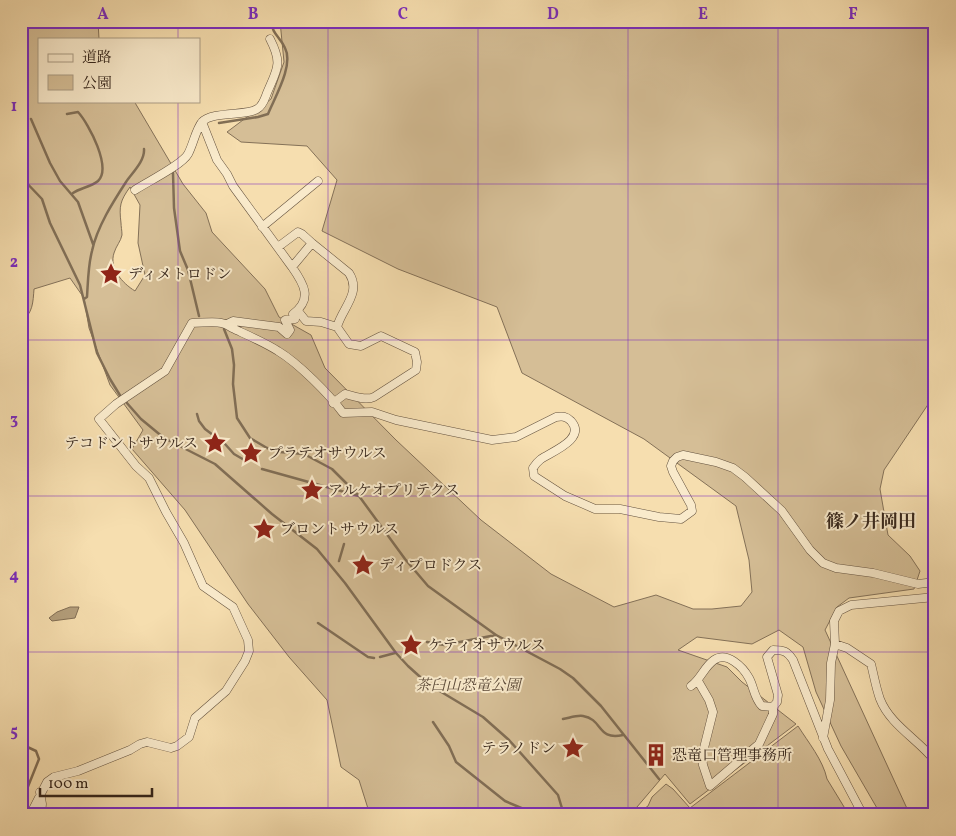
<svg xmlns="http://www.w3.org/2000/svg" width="956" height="836" font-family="Vollkorn,'Noto Serif JP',serif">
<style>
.green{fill:#d5be96;stroke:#847158;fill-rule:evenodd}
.water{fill:#b49f7c;stroke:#816e55}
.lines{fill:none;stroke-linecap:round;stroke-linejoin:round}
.stream{stroke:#816e55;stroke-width:2.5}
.street-casing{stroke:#64523f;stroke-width:9}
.street{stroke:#f9eacb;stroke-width:8}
.grid{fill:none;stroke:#7b2cbf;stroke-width:1;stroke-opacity:0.55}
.labels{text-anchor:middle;stroke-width:4;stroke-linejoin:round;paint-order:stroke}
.poi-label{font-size:15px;fill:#34241a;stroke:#f9eacb;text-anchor:start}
.park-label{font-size:15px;font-style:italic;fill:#5c4a39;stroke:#f9eacb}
.quarter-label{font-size:18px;font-weight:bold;fill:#34241a;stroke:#f9eacb}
.neatline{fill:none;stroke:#7b2cbf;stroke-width:2}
.grid-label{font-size:16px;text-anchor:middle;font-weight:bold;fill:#7b2cbf}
</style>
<rect width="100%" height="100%" fill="#f6deaf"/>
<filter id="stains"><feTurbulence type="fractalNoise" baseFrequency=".004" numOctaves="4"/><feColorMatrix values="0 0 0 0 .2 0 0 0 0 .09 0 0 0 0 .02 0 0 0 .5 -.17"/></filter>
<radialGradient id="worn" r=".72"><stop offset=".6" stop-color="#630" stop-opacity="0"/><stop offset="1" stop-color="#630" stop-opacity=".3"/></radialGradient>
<path class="green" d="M21,21H98L99,39H39V101H134L183,184L206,213L212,232L265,289L279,317L311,335L325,368L396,440L481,520L551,574L614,607L656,595L693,609H712L741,606L752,592L749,560L736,506L644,439L522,373L497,307L398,269L322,231L337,180L307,146L241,142L227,132L271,99L284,62L280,21H935V392L929,403L884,470L880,489L888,535L910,556L920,571L914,589L849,598L837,607L825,630L910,815H881L841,746L816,692L803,647L779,630L752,644L697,637L678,650L727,667L742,682L796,724L690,804L665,774L637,807L627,815H370L359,780L341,767L327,700L289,657L248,604L185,510L132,449L143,430L110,385L89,328L84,298L70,278L34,289C33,302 33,314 21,321ZM130,187L140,205L138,243L145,275L135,291C122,283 109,268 114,253C116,246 121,241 122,235C122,231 121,226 121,223C119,206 120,201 130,187Z
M798,726C808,742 823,760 827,779L849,815H635L648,806L652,797L666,784L673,789L690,808Z"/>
<path class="water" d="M70,607H79L75,618L52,621L49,618L57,612Z"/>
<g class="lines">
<path class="stream" d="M67,114L78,112C89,124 112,168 98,181C91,187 80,188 73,193
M31,119L50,163L60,181L78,202L93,244
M219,123L258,117L268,114C275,97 294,65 285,48C280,37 272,34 271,21
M173,173L174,208L180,251L188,270L199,316
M21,177L42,199L50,223L80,285L97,353L110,379L121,397
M84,299L87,297C88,282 88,266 92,251C97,227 113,202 126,182C132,173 145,161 144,149
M224,329L232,349L234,365L233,384L237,418L250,438L267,448L280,452L304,454L332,469L359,496L405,559L428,586L496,635L560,669L573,678L601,706L659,779
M126,402L141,419L164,438L215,464L272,514L317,549L345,583L396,653L408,666L428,684L483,717L509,740L558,795L564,815
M197,414L199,421L205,429L225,444L234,454L246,461
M262,469L359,496
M339,561L344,544
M318,623L368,657L374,658
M427,642L444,645L496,635
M380,657L395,653
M563,719C569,718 577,715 583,716C603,719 597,741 623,735
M433,722L449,746L456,762L505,801L538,815
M21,744L36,751L39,759L25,794L27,805"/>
<defs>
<path id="street" d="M202,122L217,160L227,174L233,186L292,267L312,243L349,273C362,293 342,308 337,327L349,344L361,346L381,336L415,352L417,362L416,370L374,397C366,401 354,396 345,394L333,403
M135,190C147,182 182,165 188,154C193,145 196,129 202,122C212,111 247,116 257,109C263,106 265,98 267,93C277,69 283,64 270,39
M262,227L318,181
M278,247L298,232L302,234L312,243
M298,311L306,321L321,322L337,327
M227,324L233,321L279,327L287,334L290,330L285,320L295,319L293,314C313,299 304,284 292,267
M835,644L847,648L871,664C874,676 876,688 880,699C890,725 919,740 935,761
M698,681L709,700L713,712L702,756L703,765L710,786L759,744L773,714V707L777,702L778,695L767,657L773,650C784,650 787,651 793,660L828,749L863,815
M691,686C701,679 704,667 714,660C727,651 743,667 749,678C754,687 754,698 762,706L773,707
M823,738L830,700L831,663L835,644L834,621L839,611L851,605L935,597
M40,792L42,804L41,815
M30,815L47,782L54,777L78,771L130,750L140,744L147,742L171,748L177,746L189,737L195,718L226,691L245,661L249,651L248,640L233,607L203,586L184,543L166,512L149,478L136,466L99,419L116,404L165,371L192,323C206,323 221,319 232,328C247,335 264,342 278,351C298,363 329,394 343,413L372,412L396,420L492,440L516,437L556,417C562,416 566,416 571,421C587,439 551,452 541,459C537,462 535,465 533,468L534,476L565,496L595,509H620L659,517L681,519L692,511L691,505L673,472L671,466L673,461L677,457L683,455L716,462L733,468L745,477L782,511L810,550L823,563L836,568L873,573L918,584L935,582"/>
</defs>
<use href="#street" class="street-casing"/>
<use href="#street" class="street"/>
</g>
<path class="grid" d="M178,21V39M328,21V815M478,21V815M628,21V815M778,21V815M178,101V815M21,184H935M21,340H935M21,496H935M21,652H935"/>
<defs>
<symbol id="sight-bare" viewBox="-9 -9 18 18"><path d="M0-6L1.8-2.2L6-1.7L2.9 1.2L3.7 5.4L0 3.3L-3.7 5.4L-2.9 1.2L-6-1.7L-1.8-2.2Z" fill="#8f2418" stroke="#f9eacb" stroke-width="2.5" paint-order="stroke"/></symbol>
<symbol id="building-bare" viewBox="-9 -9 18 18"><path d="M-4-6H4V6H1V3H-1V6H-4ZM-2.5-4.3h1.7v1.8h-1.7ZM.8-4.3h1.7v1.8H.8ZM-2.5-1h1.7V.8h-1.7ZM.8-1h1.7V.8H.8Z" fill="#8f2418" stroke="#f9eacb" stroke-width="2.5" paint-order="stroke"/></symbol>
</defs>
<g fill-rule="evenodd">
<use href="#sight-bare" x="95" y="258" width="32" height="32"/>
<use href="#sight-bare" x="199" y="427" width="32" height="32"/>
<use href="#sight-bare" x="235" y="437" width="32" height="32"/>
<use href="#sight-bare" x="296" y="474" width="32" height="32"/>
<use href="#sight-bare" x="248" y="513" width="32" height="32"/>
<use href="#sight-bare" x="347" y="549" width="32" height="32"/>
<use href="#sight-bare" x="395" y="629" width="32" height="32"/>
<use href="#sight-bare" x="557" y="732" width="32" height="32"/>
<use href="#building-bare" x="640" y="739" width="32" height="32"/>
</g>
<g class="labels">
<g class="poi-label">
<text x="128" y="279">ディメトロドン</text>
<text x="198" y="448" text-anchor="end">テコドントサウルス</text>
<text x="268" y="458">プラテオサウルス</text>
<text x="328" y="495">アルケオプリテクス</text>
<text x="280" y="534">ブロントサウルス</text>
<text x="379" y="570">ディプロドクス</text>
<text x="428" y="650">ケティオサウルス</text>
<text x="556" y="753" text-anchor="end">テラノドン</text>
<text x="672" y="760">恐竜口管理事務所</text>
</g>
<g class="park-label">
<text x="468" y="690">茶臼山恐竜公園</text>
</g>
<g class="quarter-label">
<text x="871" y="527">篠ノ井岡田</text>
</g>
</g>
<rect width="956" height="836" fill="none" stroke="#f6deaf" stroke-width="55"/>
<rect x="38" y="38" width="162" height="65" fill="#f9eacb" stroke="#aa9b84"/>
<rect x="48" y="54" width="25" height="8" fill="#f9eacb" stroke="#aa9b84"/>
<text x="82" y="62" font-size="15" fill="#34241a">道路</text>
<rect x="48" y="75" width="25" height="15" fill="#d5be96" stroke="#aa9b84"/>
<text x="82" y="88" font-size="15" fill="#34241a">公園</text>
<path d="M40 788v8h112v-8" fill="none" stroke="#34241a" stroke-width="2.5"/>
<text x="48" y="788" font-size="15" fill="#34241a" stroke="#f9eacb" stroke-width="4" paint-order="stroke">100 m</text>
<rect x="28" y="28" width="900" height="780" class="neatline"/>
<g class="grid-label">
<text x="103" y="19">A</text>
<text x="253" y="19">B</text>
<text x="403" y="19">C</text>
<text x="553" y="19">D</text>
<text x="703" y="19">E</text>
<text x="853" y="19">F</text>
<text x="14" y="111">1</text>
<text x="14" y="267">2</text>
<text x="14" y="424">3</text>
<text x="14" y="580">4</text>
<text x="14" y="736">5</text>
</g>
<rect width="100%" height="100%" filter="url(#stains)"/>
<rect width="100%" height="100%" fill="url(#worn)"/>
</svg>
